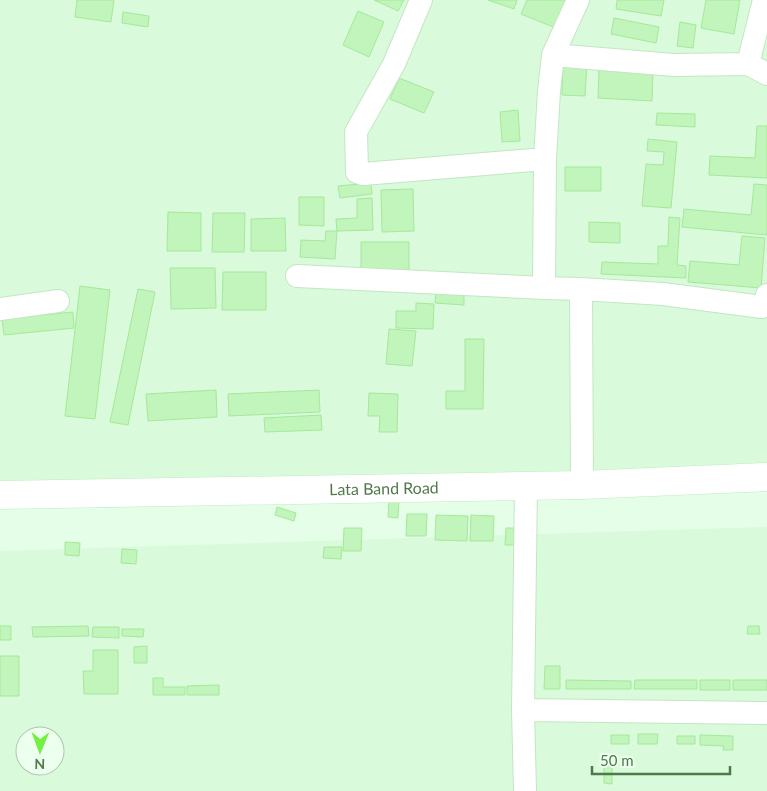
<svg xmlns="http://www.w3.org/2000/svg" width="767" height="791" font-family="Lato,sans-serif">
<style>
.residential{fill:#d9fbdb;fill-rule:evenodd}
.building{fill:#c1f5bb;stroke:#a4e99a}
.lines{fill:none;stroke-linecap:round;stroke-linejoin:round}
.minor-casing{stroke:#c3e6c2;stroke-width:24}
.secondary-casing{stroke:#c1ebbf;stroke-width:29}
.minor{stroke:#fff;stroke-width:22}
.secondary{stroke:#fff;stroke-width:28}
.labels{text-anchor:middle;stroke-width:4.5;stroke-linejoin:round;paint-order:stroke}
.street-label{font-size:16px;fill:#4f7948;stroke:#edffef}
</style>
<rect width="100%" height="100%" fill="#e5fee8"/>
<path class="residential" d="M0,0H767V477L0,495Z
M767,527V791H0V551ZM25,736H55V766H25Z"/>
<path class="building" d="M77,0H114L111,22L75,17Z
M374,0H404L398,11Z
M488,0H517L514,9Z
M527,0H570L558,29L521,14Z
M617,0H664L661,16L616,9Z
M706,0H740L734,34L701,28Z
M358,11L384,22L369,57L343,45Z
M123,12L149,16L148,27L122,23Z
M614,18L659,27L656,43L611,34Z
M680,22L696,25L693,48L677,46Z
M563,61L587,62L585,96L562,95Z
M599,70L653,72L652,101L598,98Z
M399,78L434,92L424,113L390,99Z
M518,110L520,141L502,142L500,112Z
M657,113L695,114V127L656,125Z
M757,126H767V178L709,175L710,156L755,158Z
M648,139L677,142L671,208L642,206L646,164L663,165L664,152L647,151Z
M565,167H601V191H565Z
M371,183L372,194L340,198L338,186Z
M754,184L767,185V235L682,227L684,209L751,215Z
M413,189L414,231L382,232L381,190Z
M299,197H324V226L299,225Z
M372,198L373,230L337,231L336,219L357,218V199Z
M168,212L201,213V251H167Z
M213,213H245L244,252H212Z
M669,217L680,218L677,265L686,266V278L601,274L602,262L658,264V246H668Z
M285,218L286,251H251V219Z
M589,222L620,223V243L589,242Z
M326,231H337L335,259L300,257L301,240L325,241Z
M742,236L765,238L761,288L688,282L690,261L739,265Z
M361,242H409V270H361Z
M170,268H215L216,308L171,309Z
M223,272H266V310H222Z
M80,286L110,290L95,419L65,416Z
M138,289L155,292L128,425L110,422Z
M436,291L464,293V305L435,303Z
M416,303L434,304L433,329L396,328V311H416Z
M73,312L74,328L4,335L2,319Z
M389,329L416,331L412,366L386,364Z
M465,339H484L483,409H446V391H465Z
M216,390L217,417L148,421L146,394Z
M319,390L320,412L229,416L228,394Z
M369,393L398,394L397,432H379L380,416H368Z
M321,415L322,430L265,432L264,418Z
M389,498L399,499L398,518L388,517Z
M277,507L296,513L294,521L275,515Z
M407,514H427L426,536H406Z
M436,515L468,516L467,541L435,540Z
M471,515L494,516L493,541H470Z
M344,528H362L361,551H343Z
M506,528H514V545H505Z
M65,542L80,543L79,556L65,555Z
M324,547H342L341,559L323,558Z
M122,549L137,550L136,564L121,563Z
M0,626H11V640H0Z
M88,626L89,636L33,637L32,627Z
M748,626H759L760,634H747Z
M93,627H119V638L92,637Z
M122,629H144L143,637L122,636Z
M147,646V663H134V647Z
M93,650H118V694H84L83,671H93Z
M0,656H19V696H0Z
M545,666H560V689H544Z
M153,678H163V687H185V695H153Z
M566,680L631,681V689H566Z
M635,680H697V689H634Z
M700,680H730V690H700Z
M733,680H767V690H733Z
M219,685V695H187V686Z
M638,734H658L657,744H638Z
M611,735H629V744H611Z
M700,735L733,736V750H723L724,746L700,745Z
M677,736H695V744H677Z
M604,765L612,766V784L604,783Z"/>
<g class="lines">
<defs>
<path id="minor" d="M421,0L394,64L356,132L357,172L363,174L545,159
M578,0L553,55L549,91L545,159L544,288L581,289L582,485
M553,55L674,65L748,64L767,74
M748,64L764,0
M297,276L544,288
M581,289L663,294L762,307L766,305L767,295
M0,309L58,301
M523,710L767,713
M525,791L523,710L526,486"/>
<g id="secondary">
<path id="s1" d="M0,495L582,485L767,477"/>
</g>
</defs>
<use href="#minor" class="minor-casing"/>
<use href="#secondary" class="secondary-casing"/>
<use href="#minor" class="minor"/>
<use href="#secondary" class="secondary"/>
</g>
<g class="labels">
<g class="street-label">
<text dy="6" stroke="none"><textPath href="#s1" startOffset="384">Lata Band Road</textPath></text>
</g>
</g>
<g transform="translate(40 751) rotate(181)"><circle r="24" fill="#edffef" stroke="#aec9ac"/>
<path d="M0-4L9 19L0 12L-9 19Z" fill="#74ef43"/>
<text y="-8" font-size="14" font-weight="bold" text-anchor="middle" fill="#4f7948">N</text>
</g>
<path d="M592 766v8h138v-8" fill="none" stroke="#4f7948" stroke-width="2.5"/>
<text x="600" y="766" font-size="15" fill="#4f7948" stroke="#edffef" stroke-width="4" paint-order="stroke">50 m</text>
</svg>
